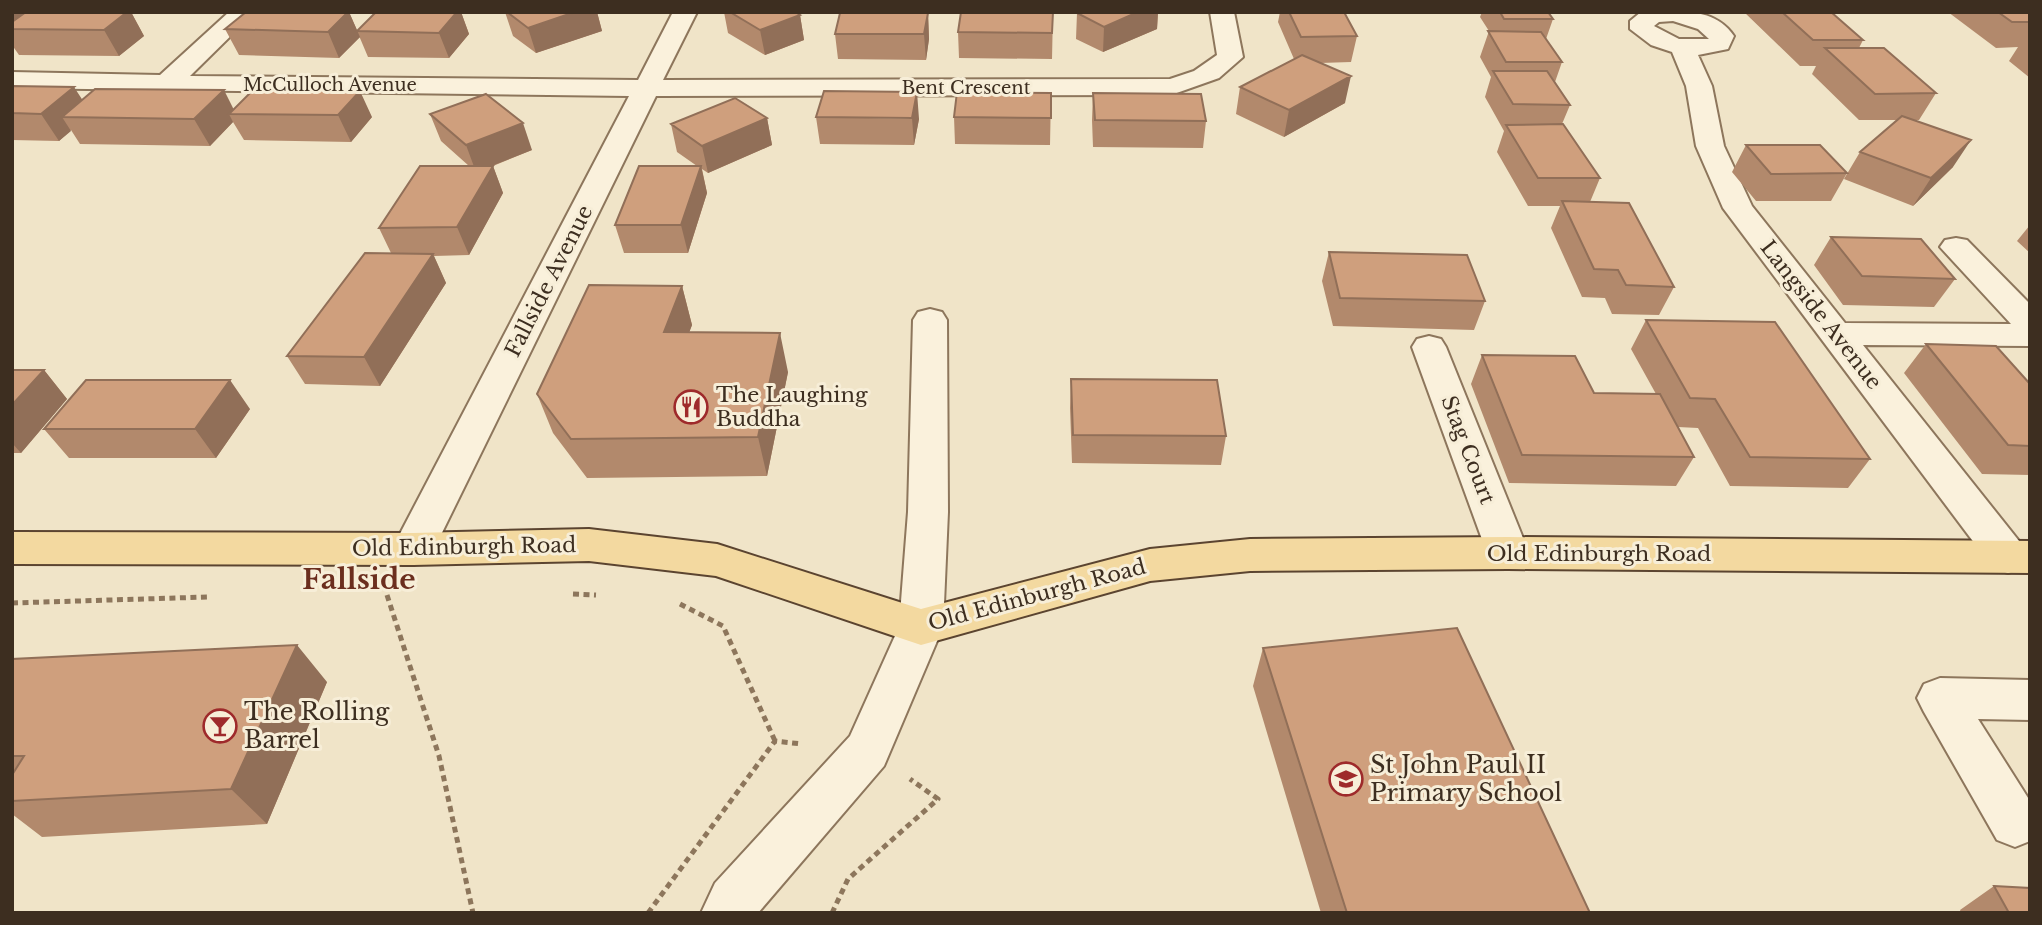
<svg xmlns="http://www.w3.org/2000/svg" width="2042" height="925" font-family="'Libre Baskerville',serif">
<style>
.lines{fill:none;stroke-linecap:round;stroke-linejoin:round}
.minor-casing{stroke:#8d765c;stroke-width:4}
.major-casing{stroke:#5b4430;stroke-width:4}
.path{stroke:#8d765c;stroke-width:5;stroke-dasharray:6 4.5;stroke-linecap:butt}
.minor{fill:#faf1dc;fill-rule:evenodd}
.major{fill:#f3d9a0;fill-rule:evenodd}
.wall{fill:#b2896c}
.shaded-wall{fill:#916f58}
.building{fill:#cf9f7d;stroke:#916f58;stroke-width:2}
.labels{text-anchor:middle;stroke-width:6;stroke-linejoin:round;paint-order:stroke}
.far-street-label{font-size:18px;fill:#3d2e20;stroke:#f7eed8}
.street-label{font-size:21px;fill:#3d2e20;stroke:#f7eed8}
.poi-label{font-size:21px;fill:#3d2e20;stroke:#f7eed8;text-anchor:start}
.near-poi-label{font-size:24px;fill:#3d2e20;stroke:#f7eed8;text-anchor:start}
.district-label{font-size:28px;font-weight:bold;fill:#6b2e1e;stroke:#f7eed8}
</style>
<rect width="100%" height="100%" fill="#f0e4c8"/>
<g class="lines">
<defs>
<path id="minor" d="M229,12H255L190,76L638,80L673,12H697L663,80L1170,79L1194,71L1217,55L1210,12H1234L1243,57L1219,78L1171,95L656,96L434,549L428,560L413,565L398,560L392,549L629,96L12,88V72L160,75Z
M1641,12C1674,12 1713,5 1734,36L1728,49L1698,55L1712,86L1724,146L1752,206L1845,323L2011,324L1940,247L1945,240L1956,238L1967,240L2030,304V346L1863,345L2023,546L2029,557L2023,568L2008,573L1993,568L1723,208L1696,146L1686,86L1672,52L1651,45L1630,29V21ZM1673,21L1698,29L1709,39H1679L1654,26L1659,22Z
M930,309L942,312L947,320L948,512L943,627L884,766L758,913H701L715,883L850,736L899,627L908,512L913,320L918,312Z
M1429,336L1441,339L1446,347L1529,553L1523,564L1508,569L1493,564L1487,553L1412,347L1417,339Z
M1940,678L2030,680V720L1978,719L2030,801V841L2015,847L1997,840L1924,712L1917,698L1924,684Z"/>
<path id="major" d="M589,529L717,544L921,609L1150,549L1250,539L1508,537L2030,541V573L1508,569L1250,571L1150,581L921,645L716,576L589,561L413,565L12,564V532L413,533Z"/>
</defs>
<use href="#minor" class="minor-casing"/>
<use href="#major" class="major-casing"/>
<path class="path" d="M573,594L596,595
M387,595L439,756L473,913
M12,603L208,597
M680,604L723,626L775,741
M648,913L775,741L802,744
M832,913L848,879L938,799L910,779"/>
<use href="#minor" class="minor"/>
<use href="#major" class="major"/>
</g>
<path class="wall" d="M12,12H131L144,36L119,56L19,55L12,45Z
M349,12L360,37L339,58L239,55L225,29Z
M376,12H461L469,34L449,58L368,57L357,31Z
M505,12H597L602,31L536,53L513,36Z
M724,12H795L800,15L804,40L765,55L728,33Z
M1053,12L1052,59L959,58L958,32Z
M1079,12H1158L1157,29L1103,52L1076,39L1077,13Z
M1280,12H1344L1357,36L1351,62L1320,63L1345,103L1284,137L1236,114L1240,87L1294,59L1278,22Z
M1482,12H1548L1553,19L1546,39L1562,62L1555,82L1570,105L1562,124L1600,178L1590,202L1674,287L1659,315L1612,314L1605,298L1582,297L1551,228L1560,206H1528L1497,152L1504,131L1485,97L1491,77L1480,57L1489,31L1480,17Z
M1744,12H1831L1863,40L1859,48L1936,93L1919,120H1915L1953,167L1913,206L1844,179L1860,152L1897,120H1859L1812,74L1816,66H1800Z
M1948,12H2030V78L2009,61L2018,47L1996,48Z
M928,13L929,39L926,60L838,59L835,34Z
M12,86L82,100L372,117L351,142L244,140L233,122L210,146L80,144L71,130L59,141L12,140Z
M1051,93L1050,145L955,144L954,117Z
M1093,93L1206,121L1203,148L1093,147L1092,120Z
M430,114L532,150L493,166L503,193L469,255L434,256L446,283L380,386L305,384L287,356L391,253L379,228L469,166L441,141Z
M816,117L919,119L914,145L820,144Z
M767,118L772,145L708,173L702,169L707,193L688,253H624L615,225L697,166L677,152L671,124Z
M1746,145L1847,173L1831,201H1756L1732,172Z
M2030,225V253L2017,241Z
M1831,237L1955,279L1934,307L1843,305L1814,265Z
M1329,252L1485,301L1474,330L1333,326L1322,281Z
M682,286L692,325L689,332L788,372L767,476L587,478L553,433L537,394Z
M1646,320L1870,459L1848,488L1730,486L1698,428L1678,427L1694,457L1676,486L1509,483L1471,384L1482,355L1594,393L1656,394L1631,349Z
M1926,344L2030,384V475L1982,474L1904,373Z
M12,370H44L67,399L21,453H12Z
M1071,379L1226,436L1221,465L1072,463L1070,408Z
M250,409L216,458H69L44,429Z
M1263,648L1590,913H1321L1253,686Z
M12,659L327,682L267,824L42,837L12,814Z
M1994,886L2030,913H1961L1960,910Z"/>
<path class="shaded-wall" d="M12,12H30L12,29Z
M127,12H131L144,36L119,56L104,30Z
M349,12L360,37L339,58L328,32Z
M457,12H461L469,34L449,58L439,33Z
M575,12H597L602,31L536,53L528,28Z
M1138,12H1158L1157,29L1103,52L1104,27Z
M928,13L929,39L926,60L924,34Z
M800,15L804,40L765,55L760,30Z
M1351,76L1345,103L1284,137L1289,110Z
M74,87L91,113L62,117L71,131L59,141L41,114Z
M224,90L236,114H229L233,122L210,146L194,119Z
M360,91L372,117L351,142L338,115Z
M917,92L919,119L914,145L912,118Z
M767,118L772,145L708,173L702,146Z
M523,123L532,150L476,172L466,145Z
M1971,140L1953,167L1913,206L1931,178Z
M493,166L503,193L469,255L457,227Z
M701,166L707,193L688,253L681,225Z
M433,254L446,283L380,386L364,357Z
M682,286L692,325L675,371L664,332Z
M780,333L788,372L767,476L758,437Z
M44,370L67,399L21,453L12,443V405Z
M230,380L250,409L216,458L195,429Z
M297,645L327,682L267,824L231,789Z"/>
<path class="building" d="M26,12H127L104,30L12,29V22Z
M246,12H348L328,32L225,29Z
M376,12H457L439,33L357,31Z
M507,12H575L528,28Z
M730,12H795L800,15L760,30Z
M961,12H1053L1052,33L958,32Z
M1079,12H1138L1104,27L1077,13Z
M1289,12H1344L1357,36L1301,37Z
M1500,12H1548L1553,19H1504Z
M1782,12H1831L1863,40H1813Z
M1998,12H2030V22H2012Z
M840,13H928L924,34H835Z
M1488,31L1541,32L1562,62H1506Z
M1825,48H1884L1936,93L1875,94Z
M1302,55L1351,76L1289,110L1240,87Z
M1493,71H1547L1570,105L1513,104Z
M12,86L74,87L41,114L12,113Z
M95,89L224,90L194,119L62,117Z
M254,89L360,91L338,115L229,114Z
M824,91L917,92L912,118L816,117Z
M957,92L1051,93V118L954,117Z
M1093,93L1201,94L1206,121L1095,120Z
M486,94L523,123L466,145L430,114Z
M735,98L767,118L702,146L671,124Z
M1902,116L1971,140L1931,178L1860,152Z
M1563,124L1600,178H1538L1506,125Z
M1746,145H1820L1847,173L1771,174Z
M420,166H493L457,227L379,228Z
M639,166H701L681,225H615Z
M1562,201L1629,203L1674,287L1626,285L1618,270L1594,269Z
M1831,237L1921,239L1955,279L1862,276Z
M1329,252L1467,255L1485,301L1340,298Z
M365,253L433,254L364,357L287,356Z
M589,285L682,286L664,332L780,333L758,437L571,439L537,394Z
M1646,320L1775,322L1870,459L1750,457L1715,399L1690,398Z
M1926,344L1996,346L2030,384V446L2008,445Z
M1482,355L1575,356L1594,393L1660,394L1694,457L1522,455Z
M12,370H44L12,405Z
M1071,379L1217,380L1226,436L1073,435Z
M86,380H230L195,429H44Z
M1457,628L1590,913H1347L1263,648Z
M297,645L231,789L12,801V775L24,756H12V659Z
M1994,886L2030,888V913H2009Z"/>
<defs>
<symbol id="restaurant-ring" viewBox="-11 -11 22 22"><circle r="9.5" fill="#f7eed8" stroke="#9e2a2b" stroke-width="1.5"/><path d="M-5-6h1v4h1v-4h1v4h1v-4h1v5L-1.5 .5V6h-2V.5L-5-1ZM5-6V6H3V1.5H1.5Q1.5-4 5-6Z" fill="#9e2a2b"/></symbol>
<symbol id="bar-ring" viewBox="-11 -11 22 22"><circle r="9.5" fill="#f7eed8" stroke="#9e2a2b" stroke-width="1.5"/><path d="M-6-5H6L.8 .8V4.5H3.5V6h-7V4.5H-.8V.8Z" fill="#9e2a2b"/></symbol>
<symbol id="school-ring" viewBox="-11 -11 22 22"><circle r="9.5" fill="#f7eed8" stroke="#9e2a2b" stroke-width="1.5"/><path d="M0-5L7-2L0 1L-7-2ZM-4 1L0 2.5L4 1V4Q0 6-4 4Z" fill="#9e2a2b"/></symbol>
</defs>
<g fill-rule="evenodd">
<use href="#restaurant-ring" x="672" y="388" width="38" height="38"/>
<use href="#bar-ring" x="201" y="707" width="38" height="38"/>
<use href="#school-ring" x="1327" y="760" width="38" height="38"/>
</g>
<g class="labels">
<g class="far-street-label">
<text x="330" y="91">McCulloch Avenue</text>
<text x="966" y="94">Bent Crescent</text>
</g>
<g class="street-label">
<text transform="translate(549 281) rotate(-63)" y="7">Fallside Avenue</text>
<text transform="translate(1821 315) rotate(52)" y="7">Langside Avenue</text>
<text transform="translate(1468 450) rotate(69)" y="7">Stag Court</text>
<text transform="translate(464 547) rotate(-1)" y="7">Old Edinburgh Road</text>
<text x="1599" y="561">Old Edinburgh Road</text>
<text transform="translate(1037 595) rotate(-15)" y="7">Old Edinburgh Road</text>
</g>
<g class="poi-label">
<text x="716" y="402">The Laughing<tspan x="716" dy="24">Buddha</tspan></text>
</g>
<g class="near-poi-label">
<text x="244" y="720">The Rolling<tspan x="244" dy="28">Barrel</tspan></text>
<text x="1370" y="773">St John Paul II<tspan x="1370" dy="28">Primary School</tspan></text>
</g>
<g class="district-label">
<text x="359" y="589">Fallside</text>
</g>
</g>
<rect width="2042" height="925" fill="none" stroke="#3d2e20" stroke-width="28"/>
</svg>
